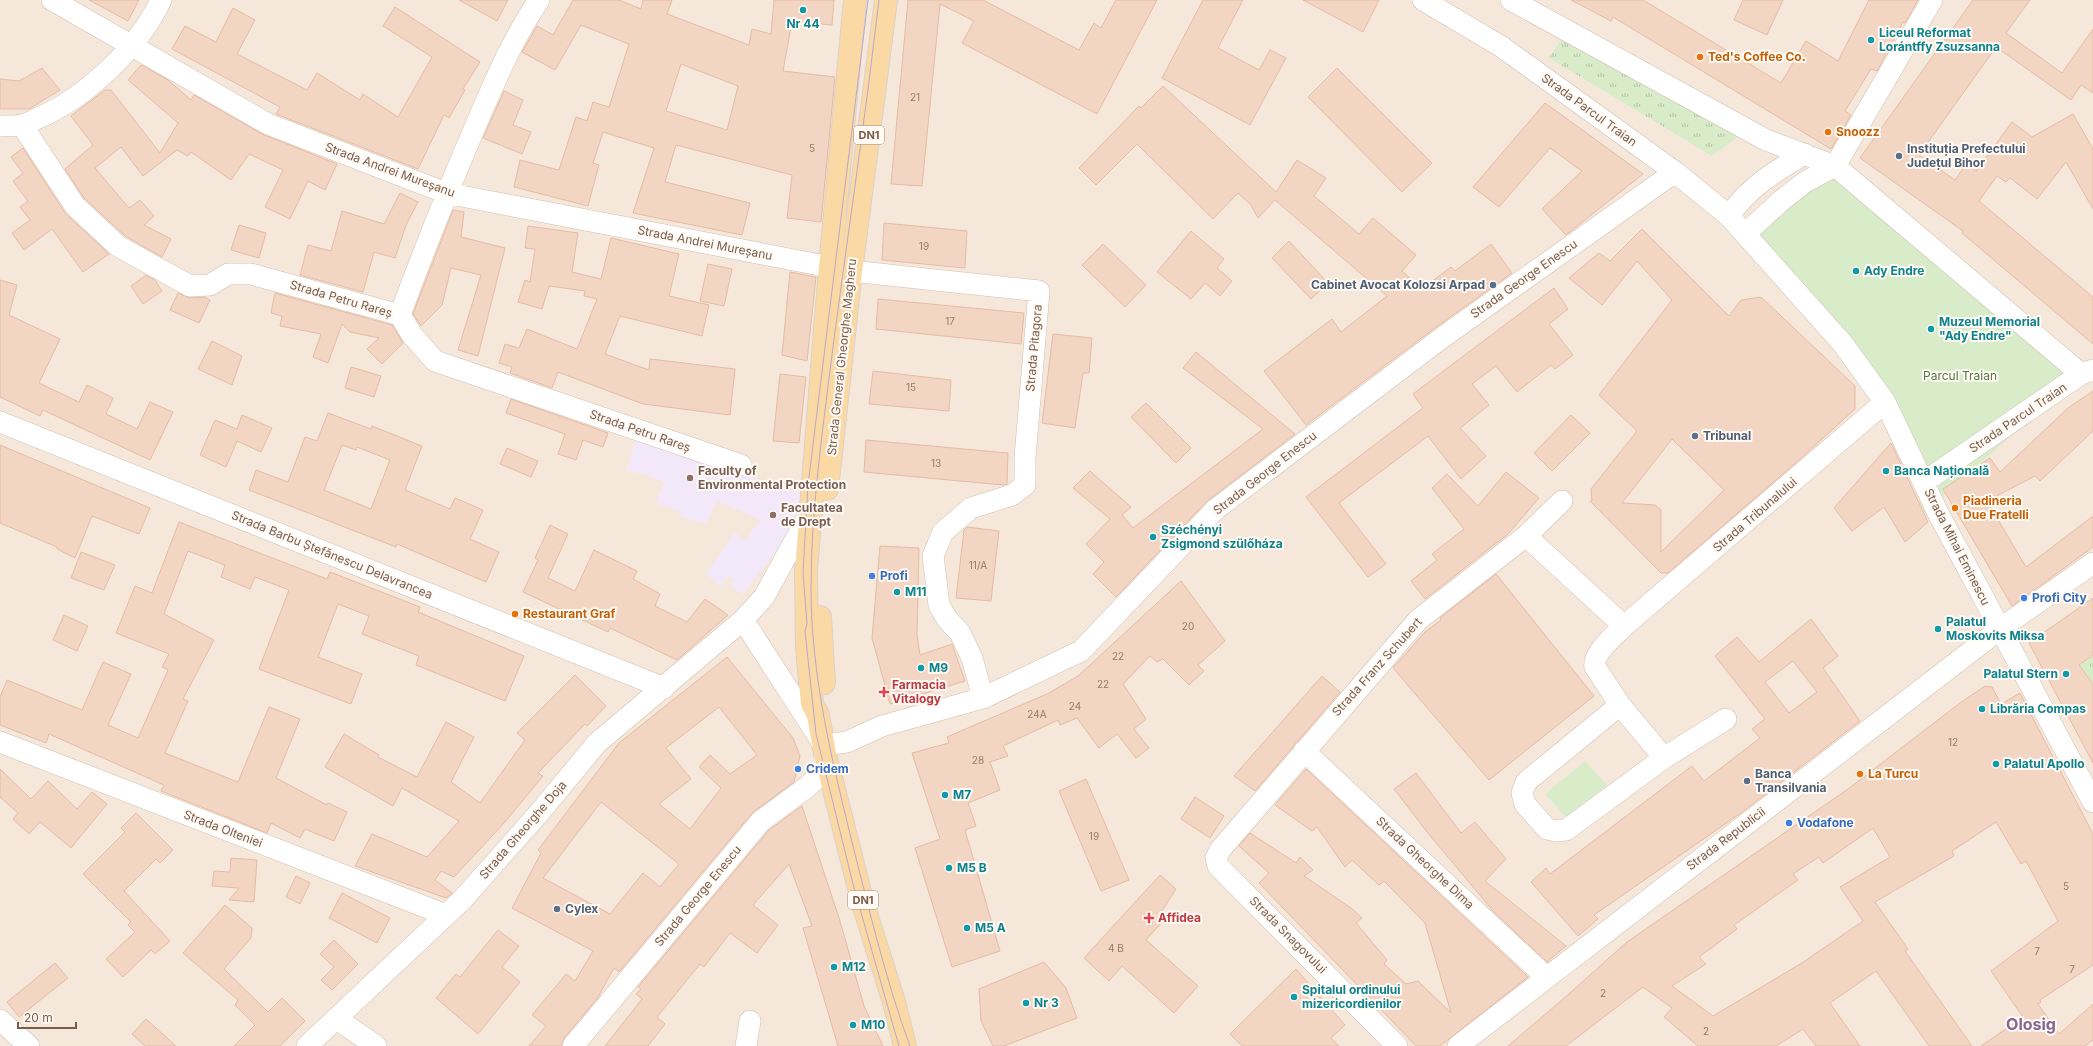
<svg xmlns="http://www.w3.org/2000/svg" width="2093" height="1046" font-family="Inter,sans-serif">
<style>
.residential{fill:#f5e8da}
.education{fill:#f3e8fa}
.grass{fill:url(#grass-tufts)}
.green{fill:#d8ecc9}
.building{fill:#f3d5c3;stroke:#e6bba3;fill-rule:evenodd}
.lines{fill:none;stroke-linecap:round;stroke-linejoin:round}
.minor-casing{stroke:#d1beb0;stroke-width:22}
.major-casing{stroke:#dad1cd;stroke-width:24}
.minor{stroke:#fff;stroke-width:21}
.major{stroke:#fbd9a5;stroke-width:22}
.tram{stroke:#b9a8c9;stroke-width:1}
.culture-dot{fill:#0f9aa8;stroke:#fffaf3;stroke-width:1.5}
.food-dot{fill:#e8710a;stroke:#fffaf3;stroke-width:1.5}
.service-dot{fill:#5c6f8a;stroke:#fffaf3;stroke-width:1.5}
.education-dot{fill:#8d6e63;stroke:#fffaf3;stroke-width:1.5}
.shop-dot{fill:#3f7fe0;stroke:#fffaf3;stroke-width:1.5}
.health-dot{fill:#e0444e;stroke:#fffaf3;stroke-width:1.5}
.labels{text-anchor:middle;stroke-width:4;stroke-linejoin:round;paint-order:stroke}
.number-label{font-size:10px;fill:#987a6a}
.shield{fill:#fffaf3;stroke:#a28b7f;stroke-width:1}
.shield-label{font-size:11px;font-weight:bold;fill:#7a5c4d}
.culture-label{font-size:12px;font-weight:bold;fill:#0d838f;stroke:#fffaf3;text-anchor:start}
.food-label{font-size:12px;font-weight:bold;fill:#c56008;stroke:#fffaf3;text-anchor:start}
.street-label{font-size:12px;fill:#7a5c4d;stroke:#fffaf3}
.service-label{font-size:12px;font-weight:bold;fill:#4e5e75;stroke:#fffaf3;text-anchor:start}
.park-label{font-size:12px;fill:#537a41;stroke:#fffaf3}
.education-label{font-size:12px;font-weight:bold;fill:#785e54;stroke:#fffaf3;text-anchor:start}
.shop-label{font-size:12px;font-weight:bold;fill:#366cbe;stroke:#fffaf3;text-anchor:start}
.health-label{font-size:12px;font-weight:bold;fill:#be3a42;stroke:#fffaf3;text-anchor:start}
.district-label{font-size:16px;font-weight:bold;fill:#846695;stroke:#fffaf3}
</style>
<defs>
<pattern id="grass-tufts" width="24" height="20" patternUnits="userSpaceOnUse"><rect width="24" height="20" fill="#d8ecc9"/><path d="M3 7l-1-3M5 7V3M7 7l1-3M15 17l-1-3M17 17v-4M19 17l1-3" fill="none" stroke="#b4c2a5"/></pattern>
</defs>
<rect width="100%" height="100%" fill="#fdf6ec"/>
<path class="residential" d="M0,0H2093V1046H0Z"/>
<path class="education" d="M636,439L769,483L773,480L788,484V489L803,494L799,505L800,511L797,523L743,594L729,585L734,581L729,576L719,586L706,573L735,533L745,540L761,520L717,501L706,524L679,517L682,512L656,503L665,482L644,474L626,471Z"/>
<path class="grass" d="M1567,31L1766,140L1738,137L1712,156L1549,58Z
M2093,655V684L2079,665Z"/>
<path class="green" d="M1835,166L2081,374L1924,513L1885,402L1753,227Z
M1585,761L1607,785L1566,817L1545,794Z"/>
<path class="building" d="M89,0H139L128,21Z
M459,0H508L497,21Z
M573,0H619L641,9L643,0H672L667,14L749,45L752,29L771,34L774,0H834L832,25L792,21L783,71L835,77L821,222L787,218L792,175L676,145L665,182L750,203L742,235L633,213L654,148L603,132L593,163L599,165L588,206L514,187L520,160L559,170L576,117L587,121L593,102L609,107L629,44L581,25L555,70L522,52L537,26L553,35ZM681,64L738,86L727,130L666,111Z
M908,0H983L1079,50L1094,23L1101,28L1116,0H1157L1097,114L962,43L974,21L940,4L922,186L891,184Z
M1203,0H1243L1218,48L1259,70L1270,50L1286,58L1250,125L1162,78Z
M1303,0H1379L1363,32Z
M1571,0H1643L1781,83L1806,41L1838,61L1869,0H1918L1905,23L1903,22L1877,71L1871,69L1845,111L1851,115L1831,149L1613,17L1611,21Z
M1743,0H1783L1767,35L1734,20Z
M1973,0H2030L2006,33L2062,73L2093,29V93L2081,85L2071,100L1996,47L1919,155L1955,180L1966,164L1976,171L2012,122L2032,137L2073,114L2093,149V209L2066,162L2037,199L2010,178L2006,182L1997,176L1979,201L2093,297V344L1962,233L1963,231L1860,158Z
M395,7L480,62L463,89L465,90L449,118L444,115L418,169L276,114L280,107L172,49L185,26L216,42L233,8L255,20L237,54L307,90L317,73L360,100L363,94L398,117L432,57L383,26Z
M141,65L168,80L191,100L194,95L262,134L337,164L325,190L308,181L290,219L265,207L283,170L249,154L231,180L191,152L188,156L177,150L143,176L121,147L95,168L129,208L140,200L154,216L144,225L171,239L162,257L125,236L84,198L65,169L93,145L71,116L105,90H111L160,153L178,123L128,80Z
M42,68L60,90L29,109H0V79L19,81Z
M1337,68L1432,163L1402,192L1308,97Z
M1163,86L1276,192L1297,160L1326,178L1314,196L1359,234L1373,218L1416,255L1402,271L1422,289L1451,267L1455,271L1491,244L1512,273L1436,327L1306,425L1264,371L1332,319L1341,332L1387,296L1275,200L1258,218L1251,205L1238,193L1213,219L1137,144L1096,185L1079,168L1139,106L1141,108Z
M504,91L523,100L513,125L531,132L522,154L483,138Z
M1545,103L1643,174L1566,235L1542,209L1582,171L1550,148L1499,207L1473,187Z
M23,148L65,213L109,254L83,272L52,229L24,250L12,233L30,220L20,207L28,201L13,181L23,173L11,157Z
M400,193L418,202L406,225L395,258L374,252L363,292L300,275L308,245L331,251L342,211L384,224Z
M453,210L464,212L461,237L505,248L478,356L458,350L481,275L451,268L442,305L421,326L413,314Z
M884,223L967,231L965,268L882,260Z
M239,225L266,233L259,258L231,250Z
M528,226L578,233L572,272L601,279L611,238L679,254L669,296L709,305L702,336L620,316L605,354L649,370L650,359L735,369L730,415L643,404L558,372L552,388L510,373L512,367L499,363L505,344L519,348L527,329L577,349L597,299L584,296L585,291L549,286L542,309L518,302L525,280L530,282L535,249L525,248Z
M1642,229L1729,316L1741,300L1761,297L1855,386V409L1800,459L1668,573H1661L1590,501H1592L1591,489L1637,431L1599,395L1672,300L1637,261L1602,305L1569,278L1599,253L1610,261ZM1672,439L1724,490L1661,552V510L1655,505L1622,503Z
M1191,231L1224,259L1217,268L1232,281L1220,296L1205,283L1191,299L1157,272Z
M1289,241L1328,283L1311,299L1272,258Z
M1103,244L1146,285L1125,307L1082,265Z
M708,264L732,269L724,306L700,301Z
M790,272L816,277L807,361L782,355Z
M146,275L155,280L162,291L143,304L131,286Z
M0,280L17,285L9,315L60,339L39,383L79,402L87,385L113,398L106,414L137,429L150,402L173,412L150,460L43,410L40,416L0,397Z
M1554,288L1568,309L1549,324L1573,355L1555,369L1551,365L1517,392L1496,366L1472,384L1489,405L1460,428L1486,456L1461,479L1428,436L1339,503L1386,564L1368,577L1306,497L1423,408L1413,394Z
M178,293L190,298L204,297L210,300L199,323L170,310Z
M275,293L392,325L403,343L382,364L367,349L379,338L350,332L342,324L328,363L313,357L321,334L280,326L282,316L271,313Z
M878,299L1024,313L1021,344L876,329Z
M1053,334L1092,338L1089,373H1083L1075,428L1042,423Z
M212,341L242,356L232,385L198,369Z
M1196,352L1295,434L1207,501L1116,597L1093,574L1104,562L1086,544L1110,519L1073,488L1090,471L1131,507L1122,515L1133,528L1263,429L1183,368Z
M351,367L381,376L374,397L345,388Z
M873,371L951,380L949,411L869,404Z
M780,374L806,377L799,443L773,441Z
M2093,391V431L2040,481L2035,476L1987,501L2026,567L2093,516V547L2012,606L1943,489L1990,458L2000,472L2068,408Z
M511,399L608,433L603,447L583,440L576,460L558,454L565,434L506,413Z
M1146,403L1191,448L1176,463L1131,417Z
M328,413L371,429L372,426L422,446L405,490L450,509L455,498L483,510L470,539L499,552L486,582L397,544L396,547L249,490L256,470L288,482L305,437L317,441ZM342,445L356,450L357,447L390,460L371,509L324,490Z
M242,415L272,428L261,452L237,441L226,467L200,455L215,420L237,429Z
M1571,415L1590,433L1552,471L1534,453Z
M866,440L1008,453L1007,484L1003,485L864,472Z
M1891,443L1928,522L1905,542L1884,507L1852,531L1834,508Z
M0,445L150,508L139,534L92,516L75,558L57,549V547L0,523Z
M507,448L538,461L531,477L500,464Z
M1506,472L1539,498L1508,534L1425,599L1411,581L1437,560L1432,554L1464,529L1432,488L1447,474L1478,506Z
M179,522L327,579L330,572L420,607L418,612L524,656L505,701L416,665L419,656L362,634L369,616L338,604L318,657L362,674L351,704L259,669L289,590L255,577L250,589L221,577L225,565L188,551L164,614L214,640L183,699L188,701L165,753L238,782L269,707L300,719L276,778L327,805L328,803L347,812L334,841L305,829L300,838L271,823L267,833L161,791L164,785L49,734L46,743L0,725V697L7,680L82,710L103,662L131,674L108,725L138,738L168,670L162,667L169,654L116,633L135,586L152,593Z
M550,525L568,534L548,578L575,591L594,550L637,571L633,579L660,594L655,606L687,622L705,599L728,615L677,660L610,628L608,632L523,592L538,560L535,558Z
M967,527L999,531L991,601L956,598L964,530Z
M880,546L919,548L917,635L920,655L952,644L965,681L890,704L872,638Z
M81,552L115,565L104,590L71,578Z
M1496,574L1594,696L1489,780L1393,668L1425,632L1441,620L1440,618Z
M1181,581L1225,641L1198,665L1204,671L1189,685L1163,659L1157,662L1150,656L1123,684L1146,719L1134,729L1149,748L1136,758L1117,734L1099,748L1077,718L1060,725L1058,720L1003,746L1008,756L990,762L1000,790L968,803L976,826L965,830L1000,951L952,967L915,848L940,839L912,753L949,743L947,737L1049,693L1078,676Z
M2093,598V655L2079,665L2093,684V763L2029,643Z
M64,615L88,626L77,651L53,640Z
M1811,619L1838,656L1823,668L1860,721L1741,813L1594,915L1598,919L1578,936L1531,882L1546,868L1550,874L1692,766L1704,781L1760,738L1752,729L1765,719L1715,656L1737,637L1759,662ZM1793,661L1817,692L1789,713L1765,682Z
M727,657L793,738L800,756L794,782L752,813L619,972L614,968L597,999L564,1038L561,1046H529L546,1026L532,1015L566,974L575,981L593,951L512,908L541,853L538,850L619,743ZM719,707L757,755L730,774L710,755L699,767L721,788L690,829L659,804L691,779L666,748ZM601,802L679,864L660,887L643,873L610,914L543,878Z
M575,675L606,706L587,726L585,724L538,773L543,776L505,822L454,877L441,871L435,880L452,893L446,898L355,866L372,834L427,857L459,821L402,788L393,806L325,767L344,734L379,755L378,757L417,777L446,722L474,737L451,782L480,803L525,740L517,733Z
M1322,676L1340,692L1255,791L1234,776Z
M1985,686L1992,687L2001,704L2020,693L2093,834V965L2040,1000L2041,1002L2038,1004L2059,1034L2093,1004V1040L2085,1046H1981L2023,1017L1991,971L2058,921L2026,861L2021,864L1996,822L1952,851L1954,856L1875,902L1908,949L1905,951L1972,1046H1929L1876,971L1830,1003L1860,1046H1816L1803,1029L1776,1046H1698L1664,1017L1672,1008L1643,987L1566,1046H1508L1562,1000L1627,942L1848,789L1960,703ZM1873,828L1890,857L1840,887L1863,921L1802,963L1713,1016L1672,986L1706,964L1699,957L1737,929L1734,925L1798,880L1793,874L1819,857L1823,863Z
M0,769L31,799L48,781L77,809L92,792L107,804L71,848L40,822L29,834L13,819L18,813L0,797Z
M1306,769L1528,977L1440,1046H1416L1259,883L1269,873L1239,846L1250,833L1296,863L1300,857L1313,870L1304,876L1351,908L1362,918L1356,923L1387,960L1384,964L1406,984L1418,981L1451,1013L1425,923L1384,881L1379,885L1352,860L1345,867L1317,827L1312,831L1275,805Z
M1416,773L1461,833L1475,822L1506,859L1485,881L1566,946L1547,962L1494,912L1427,832L1394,789Z
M1086,779L1129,880L1101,891L1059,791Z
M1195,797L1224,816L1210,838L1181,819Z
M802,806L840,921L864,1006L883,1046H838L803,928L812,926L789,864L753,905L778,925L757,953L730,933L704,967L700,964L657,1017L665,1024L648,1046H605L642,999L636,994L641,989L638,987L769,830Z
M136,813L173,850L160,863L156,859L124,891L170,941L155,954L151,950L123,977L106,959L135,932L128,925L131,922L83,874L125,832L121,828Z
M231,858L257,860L254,902L229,900L239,888L212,886L214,871L230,872Z
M1160,875L1176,889L1158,917L1163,921L1146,940L1198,986L1174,1013L1122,966L1109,981L1084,958Z
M296,876L310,883L300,904L286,897Z
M342,893L390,918L377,943L329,918Z
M225,905L252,928L251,938L224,969L268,1012L282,998L305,1021L280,1046H234L255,1025L235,1005L238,1000L183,953Z
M498,930L519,946L502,967L520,982L478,1034L436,998L456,974L460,977Z
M334,940L358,964L332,990L321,980L334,967L320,954Z
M1044,962L1066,988L1077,1018L1004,1046H993L981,1021L979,989Z
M55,963L68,978L19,1017L7,1002Z
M1296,969L1345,1025L1331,1038L1339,1046H1242L1230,1034Z
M146,1019L176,1046H145L132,1034Z"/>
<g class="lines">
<defs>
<path id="minor" d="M52,0L268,124L446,193L830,267
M1423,0L1502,47L1675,172L1729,216L1843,344L1885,402L1938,513L2093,802
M1511,0L1766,140L1835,166L2081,374
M22,125L75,206L118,246L190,286L210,285L228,274H251L400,315L412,335L435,361L741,465
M0,126C7,126 15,126 21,125C27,124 33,121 38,118C86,98 139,47 161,0
M1835,166L1932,0
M1729,216C1748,188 1776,170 1805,154
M1746,233L1782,200L1805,182L1835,166
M851,271L1039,291L1025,457V485L1012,495L971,508L943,532L933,556L939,605L947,619L960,633L972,658L983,698
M400,315C425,247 452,180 481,113C498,74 515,35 539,0
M0,422L664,688
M1924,482L2081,374L2093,370
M811,511L764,597L743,620L824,745L847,742L882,726L983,698L1081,651L1216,509L1443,337L1675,172
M1526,536L1624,626
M1620,705L1526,782L1522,793L1525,804L1547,829L1556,831L1566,830L1664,758L1726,719
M0,742L446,915
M1304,751L1546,977
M1664,758L1620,705L1595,667C1592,653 1615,636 1624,626L1885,402
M337,1019L376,1046
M0,1020L29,1046
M307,1046L462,900L539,813L597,743L743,620
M573,1046L761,821L807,787L825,770V754
M746,1046L750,1021
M1397,1046L1218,866L1216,858L1220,850L1418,620L1526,536L1562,501
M1458,1046L2000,629L2093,563"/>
<path id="major" d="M855,0L830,267L806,571L807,648L812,704L818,715L825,754L863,904L894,1002L905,1046
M827,489L851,271L886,0
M820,617L824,683"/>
</defs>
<use href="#minor" class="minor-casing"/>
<use href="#major" class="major-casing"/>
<use href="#minor" class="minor"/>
<use href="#major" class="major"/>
<path class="tram" d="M868,0L808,485L803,573L807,624L805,631L816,734L854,888L899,1046
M879,0C866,113 849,226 834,339C824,421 811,505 811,588C811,676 832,761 853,846C870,913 886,981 910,1046"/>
</g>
<g class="culture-dot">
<circle cx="803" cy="10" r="4"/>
<circle cx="1871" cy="40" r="4"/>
<circle cx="1856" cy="271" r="4"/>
<circle cx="1931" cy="329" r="4"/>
<circle cx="1886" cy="471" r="4"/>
<circle cx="1153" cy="537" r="4"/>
<circle cx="897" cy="592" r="4"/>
<circle cx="1938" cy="629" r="4"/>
<circle cx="921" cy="668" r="4"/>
<circle cx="2066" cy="674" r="4"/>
<circle cx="1982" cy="709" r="4"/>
<circle cx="1996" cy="764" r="4"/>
<circle cx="945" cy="795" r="4"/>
<circle cx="949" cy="868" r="4"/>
<circle cx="967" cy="928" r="4"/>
<circle cx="834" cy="967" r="4"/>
<circle cx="1294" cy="997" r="4"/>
<circle cx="1026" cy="1003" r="4"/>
<circle cx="853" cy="1025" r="4"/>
</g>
<g class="food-dot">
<circle cx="1700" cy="57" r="4"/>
<circle cx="1828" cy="132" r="4"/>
<circle cx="1955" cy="508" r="4"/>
<circle cx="515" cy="614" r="4"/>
<circle cx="1860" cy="774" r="4"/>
</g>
<g class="service-dot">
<circle cx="1899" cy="156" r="4"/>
<circle cx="1493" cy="285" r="4"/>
<circle cx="1695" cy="436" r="4"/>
<circle cx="1747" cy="781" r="4"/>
<circle cx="557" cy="909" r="4"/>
</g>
<g class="education-dot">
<circle cx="690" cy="478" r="4"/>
<circle cx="773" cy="515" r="4"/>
</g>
<g class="shop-dot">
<circle cx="872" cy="576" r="4"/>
<circle cx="2024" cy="598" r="4"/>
<circle cx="798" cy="769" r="4"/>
<circle cx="1789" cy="823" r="4"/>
</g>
<g class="health-dot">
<path d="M882 686h4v4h4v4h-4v4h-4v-4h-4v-4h4z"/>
<path d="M1147 912h4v4h4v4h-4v4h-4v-4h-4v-4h4z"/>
</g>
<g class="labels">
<g class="number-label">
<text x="915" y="101">21</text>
<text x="812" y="152">5</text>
<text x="924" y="250">19</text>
<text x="950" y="325">17</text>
<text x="911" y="391">15</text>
<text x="936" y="467">13</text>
<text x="978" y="569">11/A</text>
<text x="1188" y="630">20</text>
<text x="1118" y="660">22</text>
<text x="1103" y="688">22</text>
<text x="1075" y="710">24</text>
<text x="1037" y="718">24A</text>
<text x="1953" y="746">12</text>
<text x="978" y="764">28</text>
<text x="1094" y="840">19</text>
<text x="2066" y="890">5</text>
<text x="1116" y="952">4 B</text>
<text x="2037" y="955">7</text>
<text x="2072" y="973">7</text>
<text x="1603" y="997">2</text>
<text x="1706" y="1035">2</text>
</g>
<g class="shield">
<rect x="854" y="126" width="30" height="18" rx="3"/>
<rect x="848" y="891" width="30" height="18" rx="3"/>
</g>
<g class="shield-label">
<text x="869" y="139">DN1</text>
<text x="863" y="904">DN1</text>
</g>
<g class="culture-label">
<text x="803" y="28" text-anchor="middle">Nr 44</text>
<text x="1879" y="37">Liceul Reformat<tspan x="1879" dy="14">Lorántffy Zsuzsanna</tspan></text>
<text x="1864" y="275">Ady Endre</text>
<text x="1939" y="326">Muzeul Memorial<tspan x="1939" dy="14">"Ady Endre"</tspan></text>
<text x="1894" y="475">Banca Națională</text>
<text x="1161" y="534">Széchényi<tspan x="1161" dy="14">Zsigmond szülőháza</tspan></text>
<text x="905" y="596">M11</text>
<text x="1946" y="626">Palatul<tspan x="1946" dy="14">Moskovits Miksa</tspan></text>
<text x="929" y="672">M9</text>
<text x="2058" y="678" text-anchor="end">Palatul Stern</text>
<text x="1990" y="713">Librăria Compas</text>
<text x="2004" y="768">Palatul Apollo</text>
<text x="953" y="799">M7</text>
<text x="957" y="872">M5 B</text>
<text x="975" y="932">M5 A</text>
<text x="842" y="971">M12</text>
<text x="1302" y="994">Spitalul ordinului<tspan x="1302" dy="14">mizericordienilor</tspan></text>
<text x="1034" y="1007">Nr 3</text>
<text x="861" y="1029">M10</text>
</g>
<g class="food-label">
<text x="1708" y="61">Ted's Coffee Co.</text>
<text x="1836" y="136">Snoozz</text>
<text x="1963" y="505">Piadineria<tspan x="1963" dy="14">Due Fratelli</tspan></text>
<text x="523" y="618">Restaurant Graf</text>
<text x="1868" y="778">La Turcu</text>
</g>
<g class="street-label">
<text transform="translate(1589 110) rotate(36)" y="4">Strada Parcul Traian</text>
<text transform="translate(390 170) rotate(20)" y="4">Strada Andrei Mureșanu</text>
<text transform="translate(705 243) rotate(11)" y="4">Strada Andrei Mureșanu</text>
<text transform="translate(1524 279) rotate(-35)" y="4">Strada George Enescu</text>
<text transform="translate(341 299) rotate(16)" y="4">Strada Petru Rareș</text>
<text transform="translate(1034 348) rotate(-85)" y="4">Strada Pitagora</text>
<text transform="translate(842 357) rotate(-84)" y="4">Strada General Gheorghe Magheru</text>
<text transform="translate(2018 418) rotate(-34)" y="4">Strada Parcul Traian</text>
<text transform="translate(640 431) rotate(19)" y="4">Strada Petru Rareș</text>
<text transform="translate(1265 473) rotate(-38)" y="4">Strada George Enescu</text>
<text transform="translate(1755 515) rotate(-41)" y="4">Strada Tribunalului</text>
<text transform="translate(1957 547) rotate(63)" y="4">Strada Mihai Eminescu</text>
<text transform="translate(332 555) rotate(22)" y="4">Strada Barbu Ștefănescu Delavrancea</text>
<text transform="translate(1377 667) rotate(-48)" y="4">Strada Franz Schubert</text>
<text transform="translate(223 829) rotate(21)" y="4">Strada Olteniei</text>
<text transform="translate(523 830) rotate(-49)" y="4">Strada Gheorghe Doja</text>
<text transform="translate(1726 839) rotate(-37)" y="4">Strada Republicii</text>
<text transform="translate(1425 863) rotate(43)" y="4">Strada Gheorghe Dima</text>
<text transform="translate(698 896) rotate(-50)" y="4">Strada George Enescu</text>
<text transform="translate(1288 935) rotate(45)" y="4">Strada Snagovului</text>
</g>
<g class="service-label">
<text x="1907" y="153">Instituția Prefectului<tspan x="1907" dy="14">Județul Bihor</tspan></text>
<text x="1485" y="289" text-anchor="end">Cabinet Avocat Kolozsi Arpad</text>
<text x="1703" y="440">Tribunal</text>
<text x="1755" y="778">Banca<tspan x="1755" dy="14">Transilvania</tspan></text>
<text x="565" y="913">Cylex</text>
</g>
<g class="park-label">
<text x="1960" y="380">Parcul Traian</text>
</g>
<g class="education-label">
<text x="698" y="475">Faculty of<tspan x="698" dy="14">Environmental Protection</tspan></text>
<text x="781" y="512">Facultatea<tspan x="781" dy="14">de Drept</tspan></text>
</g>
<g class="shop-label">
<text x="880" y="580">Profi</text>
<text x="2032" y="602">Profi City</text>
<text x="806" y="773">Cridem</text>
<text x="1797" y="827">Vodafone</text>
</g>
<g class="health-label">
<text x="892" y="689">Farmacia<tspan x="892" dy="14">Vitalogy</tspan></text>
<text x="1158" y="922">Affidea</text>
</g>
<g class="district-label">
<text x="2031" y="1030">Olosig</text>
</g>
</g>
<path d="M18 1022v6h58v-6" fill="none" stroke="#7a5c4d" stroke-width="2"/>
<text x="24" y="1022" font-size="12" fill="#7a5c4d" stroke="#fffaf3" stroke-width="3" paint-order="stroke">20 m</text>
</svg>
